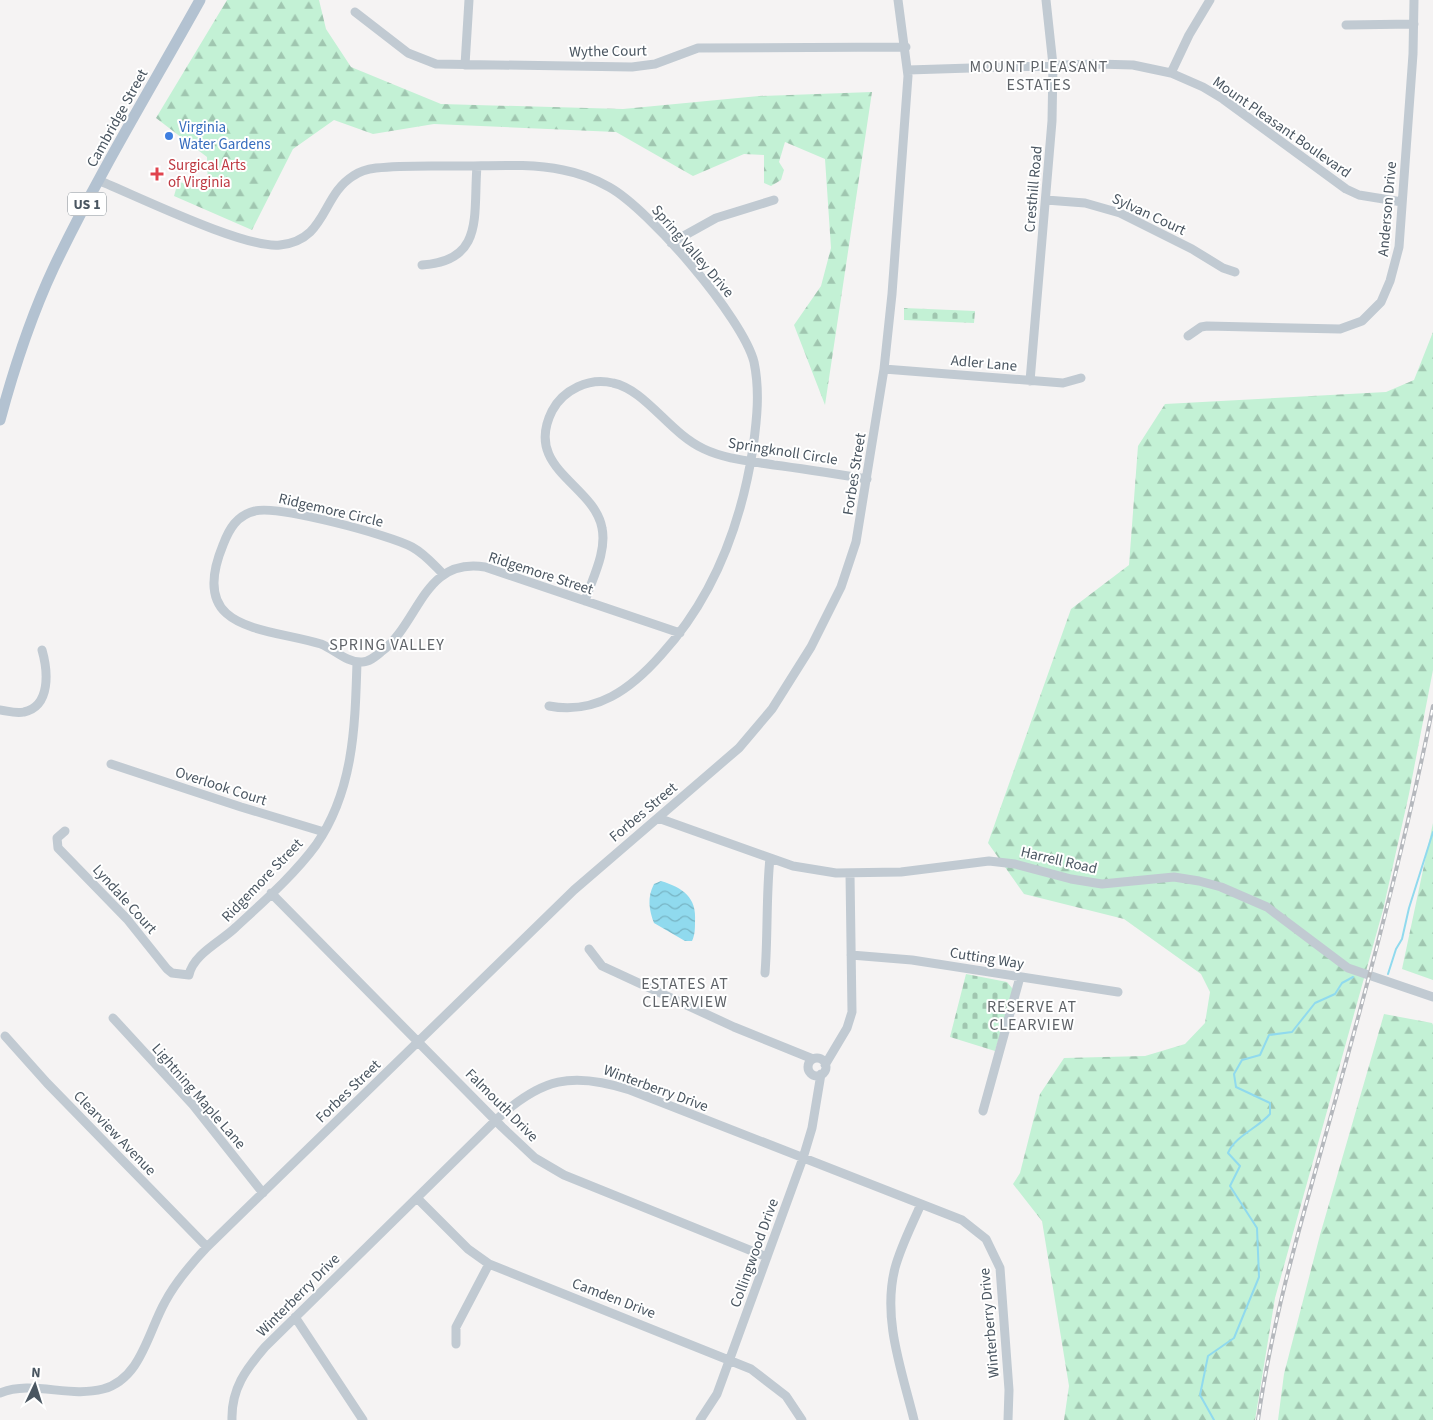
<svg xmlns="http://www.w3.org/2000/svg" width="1433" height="1420" font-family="'Source Sans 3',sans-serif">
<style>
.forest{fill:url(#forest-firs)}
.cemetery{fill:url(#cemetery-stones)}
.water{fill:url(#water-waves)}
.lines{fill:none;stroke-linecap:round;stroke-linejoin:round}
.stream{stroke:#90daee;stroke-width:2}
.minor{stroke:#c1cad2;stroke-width:9}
.major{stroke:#b3c2d1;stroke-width:11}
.rail-casing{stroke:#b5b8bd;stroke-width:4}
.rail{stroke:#fff;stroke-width:2;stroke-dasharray:5.5;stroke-linecap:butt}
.shop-dot{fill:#3f7fe0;stroke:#fff;stroke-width:2}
.health-dot{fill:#e0444e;stroke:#fff;stroke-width:2}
.labels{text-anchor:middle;stroke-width:4;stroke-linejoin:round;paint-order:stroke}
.shield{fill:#fff;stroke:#808990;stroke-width:1}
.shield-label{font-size:14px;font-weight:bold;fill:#4a5661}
.street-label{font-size:15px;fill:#4a5661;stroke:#fff}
.shop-label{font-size:15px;fill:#366cbe;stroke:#fff;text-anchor:start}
.health-label{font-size:15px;fill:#be3a42;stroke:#fff;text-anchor:start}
.neighbourhood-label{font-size:16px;letter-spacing:1px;fill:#5f6368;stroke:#fff}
</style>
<defs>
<pattern id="forest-firs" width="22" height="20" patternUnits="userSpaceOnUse" patternTransform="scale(1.25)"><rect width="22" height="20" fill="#c3f1d5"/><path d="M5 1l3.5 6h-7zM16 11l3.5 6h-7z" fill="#a0c6b0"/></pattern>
<pattern id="cemetery-stones" width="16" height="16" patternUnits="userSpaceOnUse" patternTransform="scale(1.25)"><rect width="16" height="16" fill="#c3f1d5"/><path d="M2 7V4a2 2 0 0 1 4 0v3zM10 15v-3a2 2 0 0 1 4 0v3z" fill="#a0c6b0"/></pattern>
<pattern id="water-waves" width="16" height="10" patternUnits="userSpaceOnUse" patternTransform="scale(1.25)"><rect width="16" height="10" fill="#90daee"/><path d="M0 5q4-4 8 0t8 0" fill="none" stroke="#78b4c4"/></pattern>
</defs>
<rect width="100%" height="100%" fill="#f5f3f3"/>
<path class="forest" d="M227,0H319L326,29L351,67L441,104L623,109L759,96L872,92L825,405L794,325L821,286L831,248L825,159L785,142L779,162L784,170L781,180L771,186L764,183V155L744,154L693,176L616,132L434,124L373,134L334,120L293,149L252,230L174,196L178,182L208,188L207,157L156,118Z
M1433,332V670L1409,794L1383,910L1275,1298L1255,1420H1064L1069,1386L1042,1221L1013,1184L1020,1173L1040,1094L1064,1058L1145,1056L1185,1044L1205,1023L1210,992L1201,974L1124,919L1024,894L988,843L1071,609L1129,565L1138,446L1165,404L1386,392L1414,380Z
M1433,823V980L1402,969Z
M1384,1014L1432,1023L1433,1025V1420H1278L1284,1374L1320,1235Z"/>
<path class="cemetery" d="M904,308L975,311L974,323L904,320Z
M966,974L1007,982L1012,988V996L995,1051L950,1037Z"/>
<path class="water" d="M661,881C683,888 697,897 695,922C695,928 695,935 692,941H685L654,923C649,910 647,897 654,884Z"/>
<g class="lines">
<path class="stream" d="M1388,974L1396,949L1402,939L1409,908L1433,832
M1214,1420L1200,1395L1208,1356L1234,1338L1259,1277L1257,1228L1230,1186L1240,1166L1228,1153C1235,1136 1258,1128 1270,1114V1103L1236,1087L1234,1074L1242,1060L1260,1055L1269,1035L1292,1032L1315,1003L1335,994L1342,983L1353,977"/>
<path class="minor" d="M355,12L408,53L436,64L632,67L655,64L698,48L906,47
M1346,25L1414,24
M465,65L469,0
M908,70L1097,64L1133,65L1171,73L1203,87L1223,99L1346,189L1359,195L1402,202
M1171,73L1189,35L1210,0
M100,181C137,196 245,249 280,245C327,240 321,196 353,176C360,171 368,169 376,168C403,165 431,166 457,166C492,166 529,163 563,170C579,173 595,179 609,187C649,209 743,318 754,362C760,391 757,419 753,448C741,525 714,597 661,655C631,689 596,715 549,706
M1046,200L1085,203L1120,213L1192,249L1223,268L1235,272
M671,243L716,218L774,200
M422,265C485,261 473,215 477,166
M1188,336L1201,327L1207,326L1340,329L1362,321L1381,302L1390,281L1399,247L1413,54L1414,0
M884,369L1063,383L1081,378
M1030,381L1052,121L1053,65L1046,0
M443,574C433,564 425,554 412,547C390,535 278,505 255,511C237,515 229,529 223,545C187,632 264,627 321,644C334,649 347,663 362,662C369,662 375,657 381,652C420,623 423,557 485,567L680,633
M585,601C592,579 607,552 602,528C594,484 523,469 552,411C563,390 589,377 613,383C646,390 669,433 704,449C725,459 750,461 774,465C805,469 836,474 867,479
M0,710C8,711 16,714 24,712C51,706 48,671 42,650
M111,764L241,807L324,832
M658,818L793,866L836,873L901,872L989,861L1015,864L1071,879L1102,884L1174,877L1199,881L1221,887L1267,907L1348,968L1433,997
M65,831L57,838L58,848L127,919L167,969L172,973L189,975C193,954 222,941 236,927C263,902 294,875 316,845C354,790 355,726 357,662
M271,893L502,1127L535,1158L564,1175L767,1257
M589,949L602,966L734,1027L813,1059
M851,955L912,960L1118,992
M765,973C768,935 766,896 770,858
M113,1018L193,1105L263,1193
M5,1036L47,1083L207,1247
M808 1067a9 9 0 1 1 18 0a9 9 0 1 1-18 0Z
M825,1065L847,1028L852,1012L850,874
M983,1111L1020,977
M417,1198L468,1249L489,1264L751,1369L786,1396L802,1420
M295,1317L363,1420
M456,1344V1327L489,1264
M0,1393C32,1380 69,1398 103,1389C141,1379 148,1332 165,1302C176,1281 191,1264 207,1247L574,890L739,748L772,709L811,647L841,587L856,542L884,369L892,294L908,76L898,0
M232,1420C231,1389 246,1369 265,1347L496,1120C541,1078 572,1071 630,1090L962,1220L986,1239L1000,1268L1009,1390L1008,1420
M700,1420L717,1394L803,1158L812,1128L821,1074
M914,1420C902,1371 882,1319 895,1268C901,1246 912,1225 921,1204"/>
<path class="major" d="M0,420C14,368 31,316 54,267C98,175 151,88 200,0"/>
<defs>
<path id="rail" d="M1258,1420C1273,1313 1305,1209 1334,1105C1371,973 1406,841 1433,706"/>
</defs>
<use href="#rail" class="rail-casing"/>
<use href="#rail" class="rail"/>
</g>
<circle class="shop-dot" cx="169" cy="136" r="5"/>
<path class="health-dot" d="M154.5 166.5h5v5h5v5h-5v5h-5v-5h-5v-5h5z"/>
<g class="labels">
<rect class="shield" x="68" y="192.5" width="38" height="23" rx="4"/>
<g class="shield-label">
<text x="87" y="209">US 1</text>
</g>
<g class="street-label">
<text transform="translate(608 51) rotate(-1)" y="5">Wythe Court</text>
<text transform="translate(117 118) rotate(-61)" y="5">Cambridge Street</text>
<text transform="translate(1282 127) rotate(35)" y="5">Mount Pleasant Boulevard</text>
<text transform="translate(1033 189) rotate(-85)" y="5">Cresthill Road</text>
<text transform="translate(1387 209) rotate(-85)" y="5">Anderson Drive</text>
<text transform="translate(1149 214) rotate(25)" y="5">Sylvan Court</text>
<text transform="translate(693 251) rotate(49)" y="5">Spring Valley Drive</text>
<text transform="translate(984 363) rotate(5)" y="5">Adler Lane</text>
<text transform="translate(783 451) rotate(9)" y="5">Springknoll Circle</text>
<text transform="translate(854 474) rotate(-81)" y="5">Forbes Street</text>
<text transform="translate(331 510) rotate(13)" y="5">Ridgemore Circle</text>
<text transform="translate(541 573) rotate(18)" y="5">Ridgemore Street</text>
<text transform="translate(221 786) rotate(18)" y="5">Overlook Court</text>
<text transform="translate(643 812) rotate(-40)" y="5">Forbes Street</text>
<text transform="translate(1059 860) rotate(13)" y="5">Harrell Road</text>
<text transform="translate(262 880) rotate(-46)" y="5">Ridgemore Street</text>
<text transform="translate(125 899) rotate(48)" y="5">Lyndale Court</text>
<text transform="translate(987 958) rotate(9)" y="5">Cutting Way</text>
<text transform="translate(656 1088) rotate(20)" y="5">Winterberry Drive</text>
<text transform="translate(348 1091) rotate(-44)" y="5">Forbes Street</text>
<text transform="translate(199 1096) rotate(49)" y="5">Lightning Maple Lane</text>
<text transform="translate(502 1105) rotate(45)" y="5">Falmouth Drive</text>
<text transform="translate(115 1133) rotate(46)" y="5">Clearview Avenue</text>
<text transform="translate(754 1253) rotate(-70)" y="5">Collingwood Drive</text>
<text transform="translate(298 1295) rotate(-45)" y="5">Winterberry Drive</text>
<text transform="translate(614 1298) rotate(21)" y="5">Camden Drive</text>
<text transform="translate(989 1323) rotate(-95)" y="5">Winterberry Drive</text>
</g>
<g class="shop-label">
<text x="179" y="132">Virginia<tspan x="179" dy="17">Water Gardens</tspan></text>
</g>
<g class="health-label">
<text x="168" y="170">Surgical Arts<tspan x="168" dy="17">of Virginia</tspan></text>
</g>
<g class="neighbourhood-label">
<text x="1039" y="72">MOUNT PLEASANT<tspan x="1039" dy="18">ESTATES</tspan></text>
<text x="387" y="650">SPRING VALLEY</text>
<text x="685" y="989">ESTATES AT<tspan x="685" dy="18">CLEARVIEW</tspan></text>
<text x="1032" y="1012">RESERVE AT<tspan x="1032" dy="18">CLEARVIEW</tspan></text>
</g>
</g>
<g transform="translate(35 1385) rotate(4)" stroke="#ffffff" stroke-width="4" paint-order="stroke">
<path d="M0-4L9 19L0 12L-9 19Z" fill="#4a5661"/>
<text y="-8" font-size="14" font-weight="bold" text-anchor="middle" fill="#4a5661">N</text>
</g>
</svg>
